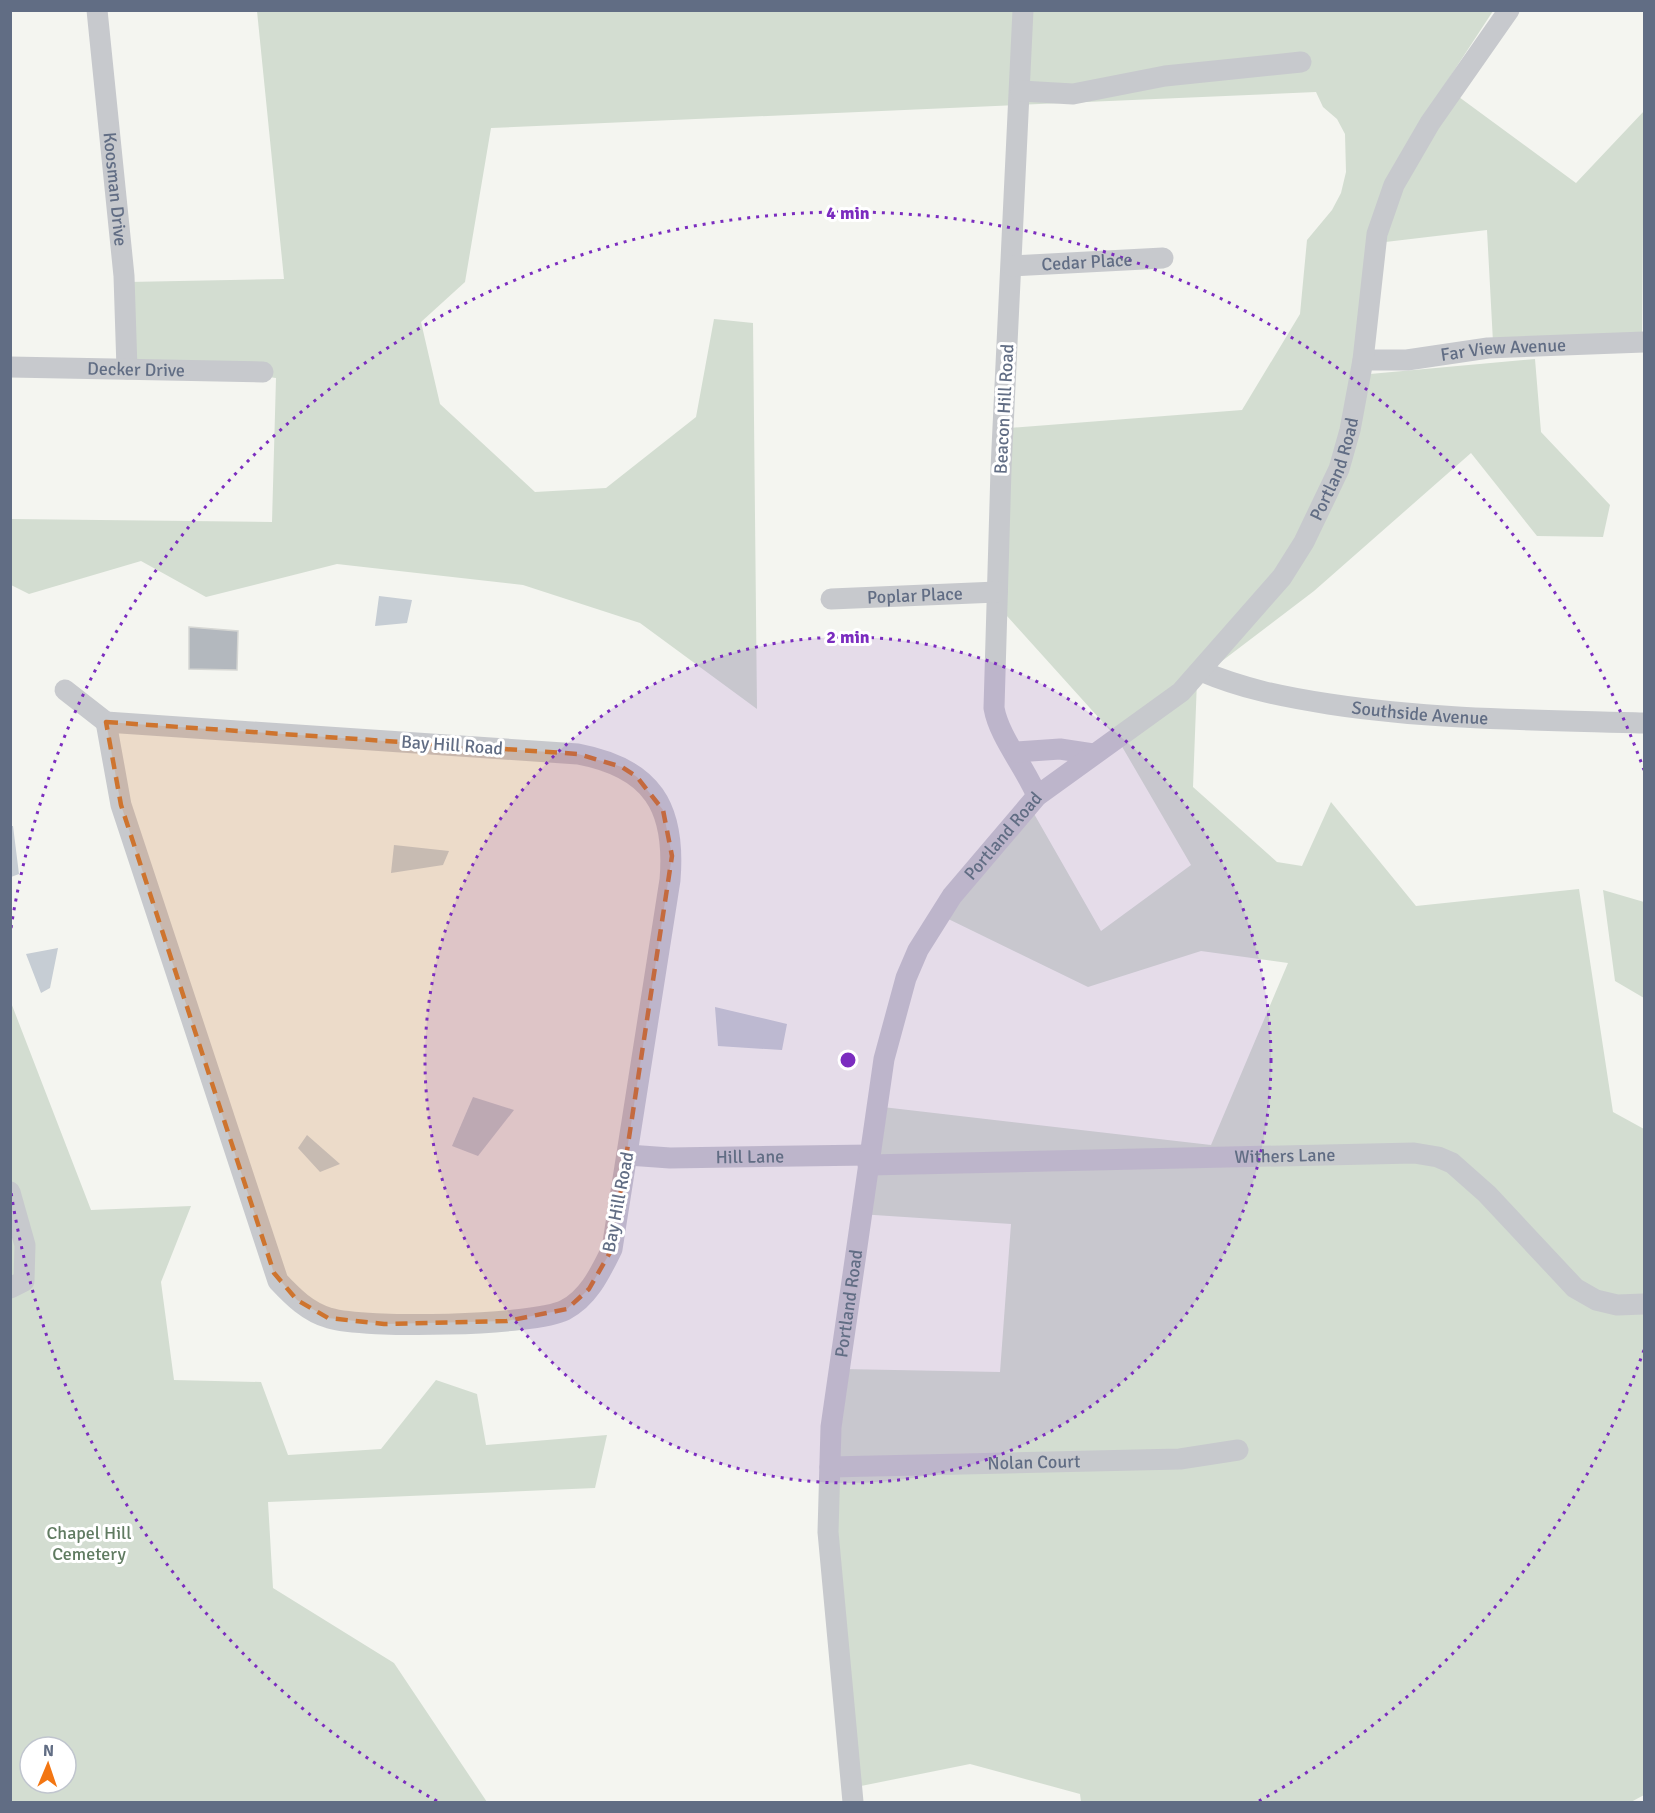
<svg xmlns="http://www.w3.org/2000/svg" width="1655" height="1813" font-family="Signika,sans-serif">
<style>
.green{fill:#d3ddd1;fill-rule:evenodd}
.water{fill:#c6cdd4}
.building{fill:#b3b8be;stroke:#d5d6d3;stroke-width:1.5}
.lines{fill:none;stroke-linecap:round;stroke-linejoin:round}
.minor{stroke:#c7c9cd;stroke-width:21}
.marked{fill:#ce742e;fill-opacity:0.2;stroke:#ce742e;stroke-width:4.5;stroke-dasharray:12 8;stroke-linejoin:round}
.ring{fill:none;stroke:#7b2cbf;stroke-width:3;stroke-dasharray:3 6}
.labels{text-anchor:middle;stroke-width:6;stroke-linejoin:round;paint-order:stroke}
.street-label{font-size:18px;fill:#616d84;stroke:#fff}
.park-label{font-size:18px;fill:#607b61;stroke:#fff}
.centre{fill:#7b2cbf;stroke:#fff;stroke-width:3}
.ring-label{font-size:18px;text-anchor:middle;font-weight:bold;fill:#7b2cbf;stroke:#fff;stroke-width:6;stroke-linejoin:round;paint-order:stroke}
</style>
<rect width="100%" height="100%" fill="#f4f5f0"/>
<path class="green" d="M257,11H1493L1444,86L1576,183L1644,111L1642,337L1493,342L1487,230L1377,243L1359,375L1535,359L1541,432L1610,505L1603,537L1537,536L1471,453L1314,591L1197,680L1193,787L1277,862L1302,866L1331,802L1416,906L1579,889L1613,1112L1644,1129V1795L1631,1802H1081L1080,1794L970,1764L856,1787L824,1490L842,1369L1000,1372L1011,1224L859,1214L874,1106L1211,1145L1288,963L1201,951L1088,987L934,912L1029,805L1101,931L1191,865L1117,738L998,606L1009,428L1242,410L1300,314L1307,240L1332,210L1341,193L1346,172L1345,134L1337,119L1323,107L1316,92L491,128L465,282L421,322L440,404L535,492L606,488L696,417L714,319L753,323L757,709L640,623L523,585L337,564L206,597L141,561L29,594L11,585V519L272,522L276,378L134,361L128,282L284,279Z
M1603,890L1644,902V998L1615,981Z
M10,1000L91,1210L191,1206L161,1282L174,1380L261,1382L288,1455L381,1449L436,1380L477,1394L486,1445L607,1435L595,1488L268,1502L273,1588L394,1663L487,1802H11ZM30,1747H66V1783H30Z"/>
<path class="water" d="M379,596L412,600L407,623L375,626Z
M11,826H13L19,874L11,877Z
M394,845L449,851L443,865L391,873Z
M58,948L50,988L41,993L26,954Z
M715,1007L787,1024L782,1050L718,1046Z
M473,1097L514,1110L478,1156L452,1146Z
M307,1135L340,1164L320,1172L298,1148Z"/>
<path class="building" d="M189,627L238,631L237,670L189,669Z"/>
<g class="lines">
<g class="minor">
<path id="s1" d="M97,10L124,276L127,369"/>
<path d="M1023,10L1001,469L994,708C999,737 1025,767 1037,796"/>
<path d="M1021,91L1073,94L1165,76L1301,62"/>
<path id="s2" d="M1012,266L1163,258"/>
<path id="s3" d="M1363,360H1407L1488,348L1644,342"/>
<path id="s4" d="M10,367L263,372"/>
<path id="s5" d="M831,599L997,592"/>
<path id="s6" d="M1201,671C1243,689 1284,697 1329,704C1434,720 1539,720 1644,723"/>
<path d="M65,690L106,722"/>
<path d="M106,722L578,754C652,768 676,807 670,880L612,1249C601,1271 589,1298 565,1310C534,1326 364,1329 329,1318C308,1312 293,1297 278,1281L121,805Z"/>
<path d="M1016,752L1060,749L1093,754"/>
<path id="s7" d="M628,1155L670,1158L870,1155"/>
<path id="s8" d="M868,1165L1414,1153L1438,1157L1452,1163L1487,1194L1575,1288L1596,1300L1617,1305L1644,1304"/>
<path d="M10,1192L25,1245L24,1281L10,1288"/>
<path id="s9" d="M830,1467L1180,1459L1238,1450"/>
<path id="s10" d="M853,1802L828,1532L831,1427L884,1059L906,978L918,950L952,896L1037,796L1181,692L1282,577L1304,542L1339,469L1350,430L1363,360L1377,234L1394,185L1430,123L1509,10"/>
</g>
</g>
<path class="marked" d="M106,722L578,754L622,767L637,777L663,810L672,856L612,1249L589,1289L567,1309L507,1321L384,1324L328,1318L297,1300L274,1273L121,805Z"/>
<circle cx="848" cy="1060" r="423" fill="#7b2cbf" fill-opacity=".12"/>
<g class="ring">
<circle cx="848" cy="1060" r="423"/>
<path d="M1644 1350A847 847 0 0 1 1259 1801M437 1801A847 847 0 0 1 11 1192M11 928A847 847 0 0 1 1644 770"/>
</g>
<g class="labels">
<g class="street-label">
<text dy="6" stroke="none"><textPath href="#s1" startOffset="180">Koosman Drive</textPath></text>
<text dy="6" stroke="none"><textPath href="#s2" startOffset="75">Cedar Place</textPath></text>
<text dy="6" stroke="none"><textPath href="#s3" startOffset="141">Far View Avenue</textPath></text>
<text dy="6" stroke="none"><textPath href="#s4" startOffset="126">Decker Drive</textPath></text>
<text transform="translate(1004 409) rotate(-87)" y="6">Beacon Hill Road</text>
<text dy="6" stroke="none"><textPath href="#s10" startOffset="1509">Portland Road</textPath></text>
<text dy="6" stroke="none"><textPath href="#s5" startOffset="84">Poplar Place</textPath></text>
<text dy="6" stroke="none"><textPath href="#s6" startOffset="224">Southside Avenue</textPath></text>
<text transform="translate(452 745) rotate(4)" y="6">Bay Hill Road</text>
<text dy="6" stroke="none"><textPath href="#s10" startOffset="1005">Portland Road</textPath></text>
<text dy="6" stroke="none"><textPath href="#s8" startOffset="417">Withers Lane</textPath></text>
<text dy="6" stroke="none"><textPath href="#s7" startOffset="122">Hill Lane</textPath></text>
<text transform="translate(618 1202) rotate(-79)" y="6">Bay Hill Road</text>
<text dy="6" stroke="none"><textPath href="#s10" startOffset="501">Portland Road</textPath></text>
<text dy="6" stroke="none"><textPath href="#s9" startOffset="204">Nolan Court</textPath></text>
</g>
<g class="park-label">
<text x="89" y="1539">Chapel Hill<tspan x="89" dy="21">Cemetery</tspan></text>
</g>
</g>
<circle cx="848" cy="1060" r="9" class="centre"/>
<g class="ring-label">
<text x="848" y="219">4 min</text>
<text x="848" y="643">2 min</text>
</g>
<rect width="1655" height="1813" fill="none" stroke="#616d84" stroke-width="24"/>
<g transform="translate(48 1765) rotate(2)"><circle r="28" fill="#ffffff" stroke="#c0c5ce" stroke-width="1.5"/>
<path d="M0-4.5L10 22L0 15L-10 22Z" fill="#f37612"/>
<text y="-9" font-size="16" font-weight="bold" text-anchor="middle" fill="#616d84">N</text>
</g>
</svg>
